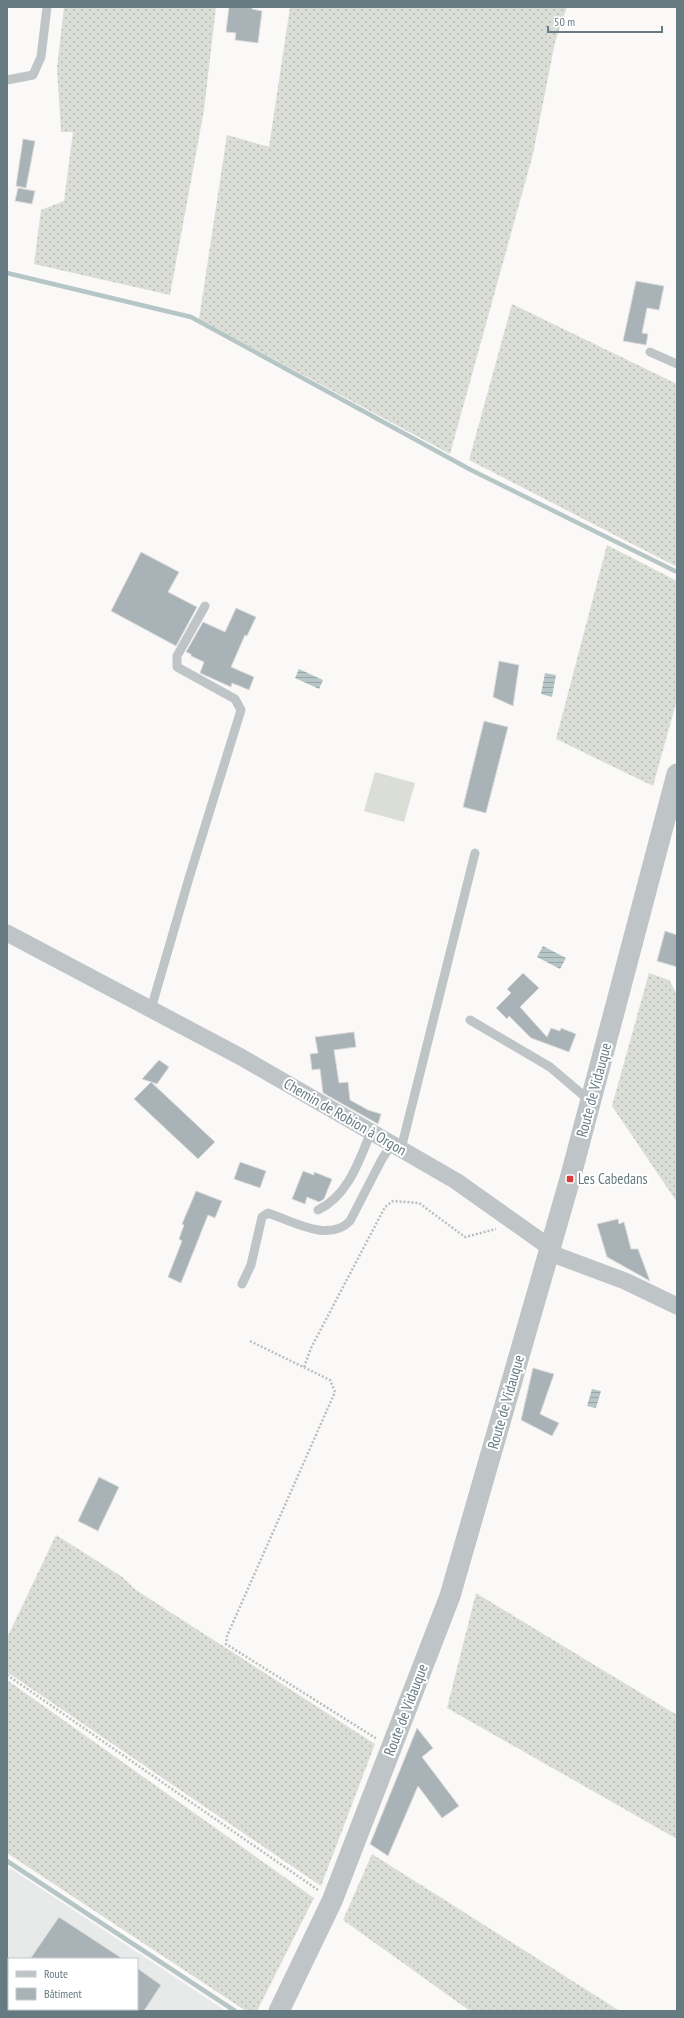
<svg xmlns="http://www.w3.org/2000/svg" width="684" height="2018" font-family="'PT Sans Narrow',sans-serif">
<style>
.built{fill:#e8e9e9;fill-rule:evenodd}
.grass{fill:url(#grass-dots)}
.garden{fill:#dbded7}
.water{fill:url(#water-rules)}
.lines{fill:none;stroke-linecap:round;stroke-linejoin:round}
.stream{stroke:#b6c6c6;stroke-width:4.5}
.building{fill:#a9b3b7;stroke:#dcdbda}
.path{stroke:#babec0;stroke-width:2.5;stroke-dasharray:2 2;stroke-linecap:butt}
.service{stroke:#bfc5c7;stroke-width:9}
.minor{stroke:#bfc5c7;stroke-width:17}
.tertiary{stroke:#bfc5c7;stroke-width:21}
.poi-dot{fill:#d83e39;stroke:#fff;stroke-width:1.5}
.labels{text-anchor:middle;stroke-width:4;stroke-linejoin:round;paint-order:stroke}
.street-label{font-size:15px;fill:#667a81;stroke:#fff}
.poi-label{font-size:15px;fill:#667a81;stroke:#fff;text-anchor:start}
</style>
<defs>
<pattern id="grass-dots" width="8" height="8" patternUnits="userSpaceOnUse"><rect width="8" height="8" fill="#dbded7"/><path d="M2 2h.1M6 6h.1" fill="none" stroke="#b5b9b4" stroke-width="1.8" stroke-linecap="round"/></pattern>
<pattern id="water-rules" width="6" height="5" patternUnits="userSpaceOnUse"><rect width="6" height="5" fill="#b6c6c6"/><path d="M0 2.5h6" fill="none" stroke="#98a6a6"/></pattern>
</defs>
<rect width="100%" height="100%" fill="#faf9f8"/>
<path class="built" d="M10,1868L226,2011H7V1872ZM9,1959H137V2009H9Z"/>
<path class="grass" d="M64,7H216L204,110L170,295L34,264L41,210L64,201L73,132H61L57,68Z
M290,7H567L555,42L533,154L450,454L199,319L227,135L269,147Z
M512,304L677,384V567L469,460Z
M607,545L677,581V700L653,786L556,739Z
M649,973L669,980L677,994V1202L612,1106Z
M56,1535L121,1576L136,1590L375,1744L321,1886L7,1672V1638Z
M476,1593L677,1715V1839L447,1708Z
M7,1680L314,1898L257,2011H246L7,1853Z
M372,1854L620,2011H470L343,1920Z"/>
<path class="garden" d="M375,772L415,783L404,822L364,811Z"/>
<path class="water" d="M299,669L323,680L319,689L295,678Z
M545,673L556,675L552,697L541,694Z
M543,946L566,958L560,969L537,957Z
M592,1389L601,1391L596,1408L587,1406Z"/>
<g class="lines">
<path class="stream" d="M7,273L191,317L471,470L677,572
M7,1861L235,2011"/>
</g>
<path class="building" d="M229,7H252V9L262,11L258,43L235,40L236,33L226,32Z
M23,139L35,141L26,188L16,186Z
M18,188L35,191L32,204L15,201Z
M636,281L664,286L659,310L647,308L642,333L648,334L646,345L623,341Z
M141,552L179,572L168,592L197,607L176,646L111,611Z
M236,608L256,617L247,636L245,635L231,667L254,677L249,690L232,683L231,687L200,673L204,662L191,656V654L186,652L203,622L225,632Z
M499,661L519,665L513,706L493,697Z
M484,721L508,727L486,813L463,807Z
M665,931L677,935V967L657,961Z
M523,973L539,988L520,1007L547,1037L551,1028L560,1031L561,1028L576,1034L569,1052L531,1038L509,1016L507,1019L496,1008L511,993L507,989Z
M354,1032L356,1047L334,1050L339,1083L348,1082L350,1100L368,1110L381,1114L378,1124L323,1093L320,1069L312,1070L310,1054L318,1053L315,1037Z
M159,1060L169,1067L157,1084L142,1079Z
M151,1082L215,1142L198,1159L134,1099Z
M240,1162L266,1171L260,1188L234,1179Z
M303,1171L314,1175V1172L332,1179L324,1199L319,1202L307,1197L305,1204L292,1199Z
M196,1191L222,1201L215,1218L208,1215L181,1283L168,1277L182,1241L179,1239L184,1225L182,1224Z
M618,1219L619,1224L624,1222L631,1249H638L650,1281L607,1257L597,1224Z
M533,1368L554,1374L540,1414L559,1423L552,1436L521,1420Z
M99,1477L119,1487L98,1531L78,1521Z
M417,1728L433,1748L422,1757L459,1806L442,1818L418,1786L388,1856L370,1844Z
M59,1917L123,1959H30Z
M137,1968L161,1985L144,2011H137Z"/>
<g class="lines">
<path class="path" d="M250,1341L330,1380L335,1392L227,1636L226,1644L377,1739
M304,1367L311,1348L385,1207L393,1201L419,1203L465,1237L496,1229
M7,1675L318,1890"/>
<path class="service" d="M7,80L33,75L41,57L47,7
M650,352L677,364
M151,1009L189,878L241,710L235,699L177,667V656L205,606
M470,1020L550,1067L590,1101
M401,1149L475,853
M318,1210C348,1196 359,1161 371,1132
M242,1284L251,1265L262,1217L268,1213C292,1221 329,1243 350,1221L382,1159L392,1144"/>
<path class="minor" d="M7,933L241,1057L392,1144L456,1181L545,1244L558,1256L625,1281L677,1306"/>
<path class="tertiary" d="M279,2011L332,1901L450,1596L570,1179L677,774"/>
</g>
<rect class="poi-dot" x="566" y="1175" width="8" height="8" rx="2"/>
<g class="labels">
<g class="street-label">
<text transform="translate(594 1090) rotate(-75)" y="5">Route de Vidauque</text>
<text transform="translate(345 1117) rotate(30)" y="5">Chemin de Robion à Orgon</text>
<text transform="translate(506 1402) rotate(-74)" y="5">Route de Vidauque</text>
<text transform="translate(406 1710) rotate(-69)" y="5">Route de Vidauque</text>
</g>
<g class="poi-label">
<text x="578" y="1184">Les Cabedans</text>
</g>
</g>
<rect width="684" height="2018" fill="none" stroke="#667a81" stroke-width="16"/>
<rect x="8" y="1958" width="130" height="52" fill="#ffffff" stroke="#c2cacd"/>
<rect x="16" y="1971" width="20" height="6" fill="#bfc5c7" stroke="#c2cacd"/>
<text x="44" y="1978" font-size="12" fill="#667a81">Route</text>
<rect x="16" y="1988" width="20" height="12" fill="#a9b3b7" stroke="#c2cacd"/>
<text x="44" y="1998" font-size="12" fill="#667a81">Bâtiment</text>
<path d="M548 26v6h114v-6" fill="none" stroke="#667a81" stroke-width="2"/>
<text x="554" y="26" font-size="12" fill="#667a81" stroke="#ffffff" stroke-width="3" paint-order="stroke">50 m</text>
</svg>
